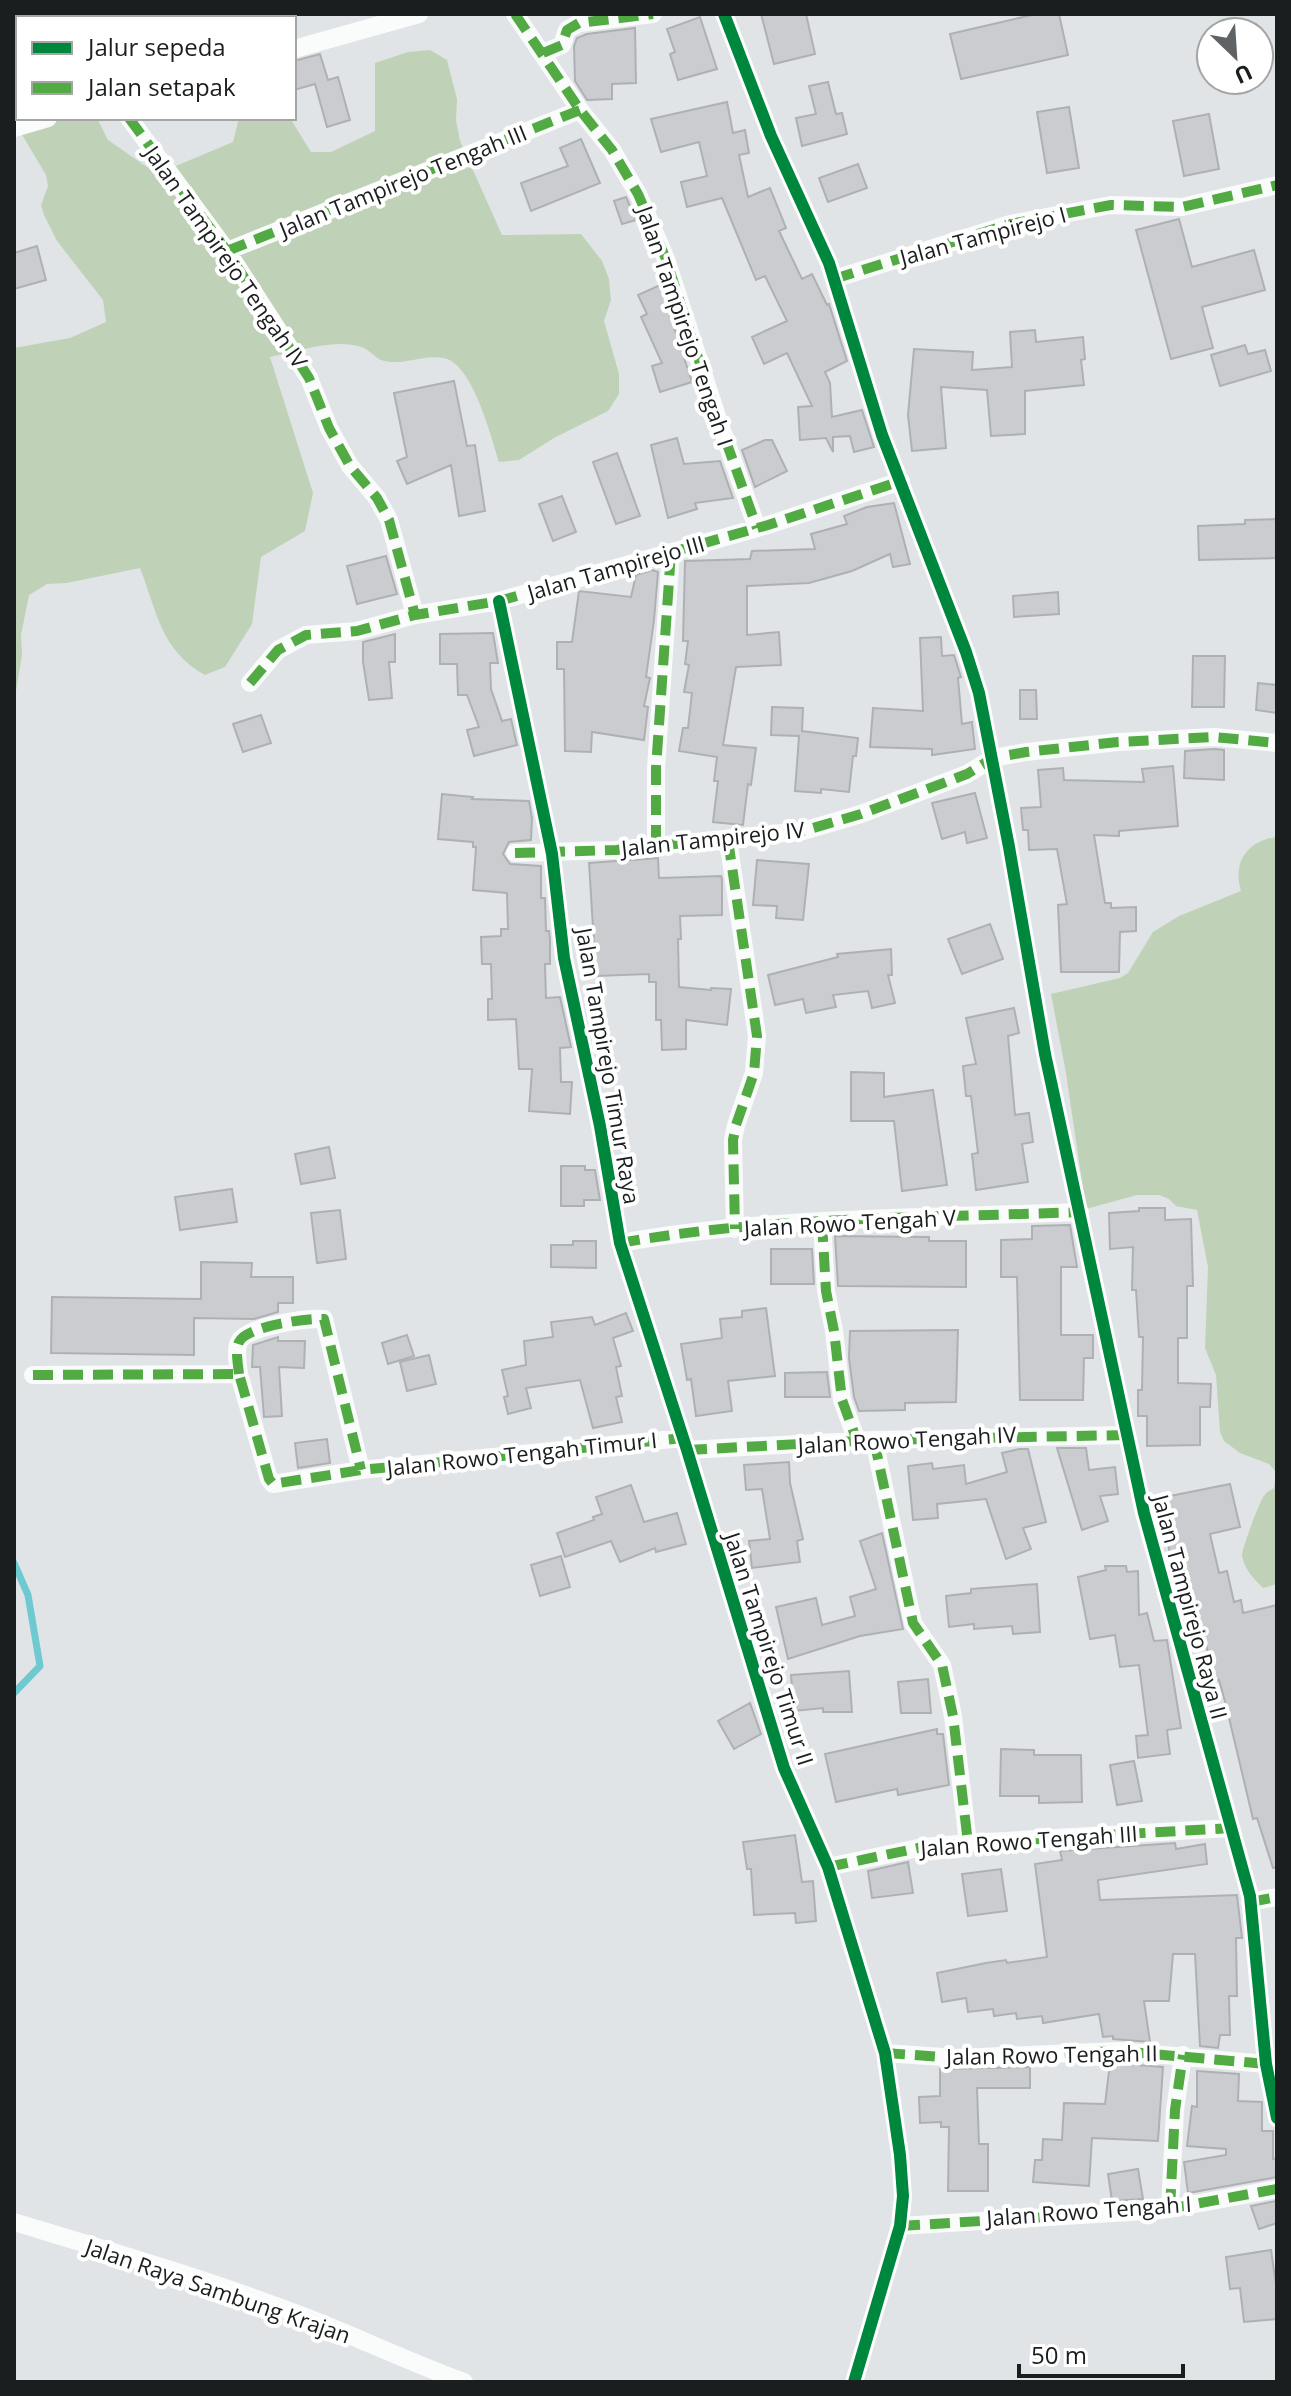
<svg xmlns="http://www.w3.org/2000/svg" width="1291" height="2396" font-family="'Open Sans',sans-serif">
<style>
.green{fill:#bfd2b7}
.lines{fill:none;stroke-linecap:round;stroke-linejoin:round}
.stream{stroke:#6ec9d0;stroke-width:7}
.building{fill:#cbcccf;stroke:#afb0b3;stroke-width:2}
.minor{stroke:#fafbfb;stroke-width:18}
.quiet{stroke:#52aa43;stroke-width:10;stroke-dasharray:20 10;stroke-linecap:butt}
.cycleway-casing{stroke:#fff;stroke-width:17}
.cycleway{stroke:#00873e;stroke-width:12}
.labels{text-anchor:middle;stroke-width:8;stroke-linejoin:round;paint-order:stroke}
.street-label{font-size:22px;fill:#1b1e1f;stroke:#fff}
</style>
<rect width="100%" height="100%" fill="#e1e4e7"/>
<path class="green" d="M14,14H56L51,18H18V118H97L108,140L157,174L233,142L239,118H290L311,152H331L375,131V63L408,52L430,50L447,60L457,99L456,120L460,141L502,235L581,234L602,261L609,279L611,300L604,321L619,374V394L608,411L554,438L519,460L499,462C491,436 472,362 443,358C423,354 401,367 381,360C374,357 369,349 361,347C333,338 298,352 270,357L313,493L305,531L261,557L252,624L225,667L205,675C160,650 157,611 140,568L67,583L47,584L29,595L21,635L22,655L14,703V348L70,338L106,322L103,300L57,241L44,215L41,205L48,186L46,175L18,128L14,127Z
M1277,837V1584L1263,1588C1254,1579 1245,1570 1242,1556C1241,1551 1260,1500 1264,1496C1267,1491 1269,1491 1274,1488L1276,1472L1269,1464L1240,1453L1224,1441L1220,1432L1216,1375L1205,1348L1208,1267L1197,1210L1176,1206L1169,1199L1159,1195H1137L1086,1209L1066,1073L1051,994L1120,978L1128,973L1153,932L1179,916L1241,891C1232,862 1248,840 1277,837Z"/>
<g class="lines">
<path class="stream" d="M14,1563L28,1595L40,1666L14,1693"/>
</g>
<path class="building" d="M761,14H806L815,54L774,64Z
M1036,14H1059L1068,55L961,79L950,34Z
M700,17L717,69L678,80L670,54L675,52L667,29Z
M635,28L636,83L612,84V99L587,100L575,81L574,46L577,38L587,34Z
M320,54L328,80L338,77L350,120L327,127L315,84L294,90V61Z
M828,82L836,114L842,113L847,134L802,146L796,118L816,114L809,86Z
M727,102L733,133L745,130L749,153L739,155L748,197L770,188L786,228L779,231L802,279L812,274L827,305L829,304L847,361L825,372L830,383L832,417L862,410L874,447L854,452L850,436L833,437V452L826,438L800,440L798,407L812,406L787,353L764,364L752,337L787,321L765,276L756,280L722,198L687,207L681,182L707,176L699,142L661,152L651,119Z
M1069,107L1079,168L1047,173L1037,112Z
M1209,114L1219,169L1184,176L1173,121Z
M581,139L600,183L531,211L521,183L568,166L560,148Z
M858,164L867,188L828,202L819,178Z
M626,197L636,220L622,224L614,201Z
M1179,219L1192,267L1254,250L1265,290L1202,307L1213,348L1171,359L1136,230Z
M37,246L46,280L14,289V253Z
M660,285L692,382L660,392L652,366L662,363L641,317L647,314L638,295Z
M1035,330L1036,342L1083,337L1085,359L1081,360L1084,385L1025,391V434L991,436L987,390L941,387L946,448L912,451L908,415L914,349L973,352L972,370L1012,367L1010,332Z
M1245,345L1248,354L1265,350L1271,371L1220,386L1211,355Z
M454,381L467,446L475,445L485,511L459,516L451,465L407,484L397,461L407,457L394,393Z
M677,438L684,464L720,461L733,498L695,503L697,509L668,518L651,445Z
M765,440H772L787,471L755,487L742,450Z
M617,453L640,516L616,524L593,462Z
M562,496L576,532L553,541L539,504Z
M894,503L910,564L893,567L890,554L852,571L809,583L747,586V635L779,632L781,665L736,667L723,745L756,748L751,785L748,784L743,825L713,822L718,781H714L717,757L679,751L683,728H688L692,693L684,692L689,665L685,664L688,641H683L685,561L750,559L752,551L815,549L811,534L847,524L844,516L867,507Z
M1277,519V558L1199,560L1198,526L1245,524V520Z
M386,556L397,594L357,604L347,566Z
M652,570L658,572L654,620L646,677L650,678L644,706L648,707L644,740L592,732L591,752L565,751L564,669H557V642H572L579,591L631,597L636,575Z
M1058,592L1059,614L1014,617L1013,596Z
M493,633L498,663H490L491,689L502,721L511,719L517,745L474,756L467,730L479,727L467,695H458L457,664H440V634Z
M395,634V662H389L392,698L369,700L363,662V642Z
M941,637L942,656L954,655L961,677L958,678L962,724L972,722L975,749L932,755V749L870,747L873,708L923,711L920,638Z
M1193,656H1225L1224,707H1192Z
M1258,683L1277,685V713L1256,710Z
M1020,690H1036L1037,719H1020Z
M772,707L803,708L802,731L858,738L856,756H853L849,792L821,789V793L795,791L799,736L771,735Z
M261,715L271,743L243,752L233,724Z
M1214,749L1224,750V780L1184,778L1185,751Z
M1173,766L1178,826L1119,831V836L1094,835L1105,903H1111V908L1136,907V931L1120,932L1119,972H1061L1058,905L1067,904L1057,849L1029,850L1028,830H1023L1021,808L1041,807L1038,770L1063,768L1064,780L1144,782L1142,769Z
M975,793L987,838L967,843L965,832L942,839L932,803Z
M442,794L473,797L472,799L529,801L532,818L531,840L509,842L503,854L510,864L541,866V898H545L546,931H549L550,939V964H545L546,998L560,997L571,1047L560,1048L561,1082H572L570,1114L529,1111L532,1069H519L516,1019L488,1020V999H492L491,964H482L481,937L501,936V929H508L507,893L473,890L476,847H473V842L438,839Z
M658,858L659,878L721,876L722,879V915L680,916L681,939H678L679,987L711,990V988L731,989L727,1025L686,1020V1049L662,1050L661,1020H656V982H649V974L596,976L589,863Z
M757,860L809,864L803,920L776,918L777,906L753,905Z
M990,924L1003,959L962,974L948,939Z
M891,949L892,975H888L895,1003L872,1008L868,991L833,995L836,1007L806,1013L803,999L775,1005L768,975L838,957L837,954Z
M1014,1008L1019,1033L1008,1036L1015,1115L1029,1113L1033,1142L1022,1144L1028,1182L976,1190L972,1154L978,1153L971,1096H966L963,1066L976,1064L966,1018Z
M851,1072L884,1073V1097L933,1090L947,1185L902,1191L894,1121H851Z
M329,1147L335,1178L301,1184L295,1154Z
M561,1166H585V1170H595L600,1200H584V1206H561Z
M232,1189L237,1222L180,1230L175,1197Z
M1139,1208H1165V1220L1191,1219L1193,1286H1187V1338H1178V1383L1211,1384L1210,1407H1200V1445L1147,1446V1416H1138V1390H1142L1143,1337H1139L1136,1290H1132L1133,1247L1110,1249L1109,1213L1139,1211Z
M340,1210L346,1259L317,1263L311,1213Z
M1070,1225L1077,1267H1061V1335H1093V1358H1084L1083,1400H1020L1017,1277H1001V1240L1032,1239V1226Z
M835,1236L929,1237V1241H966V1287L838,1286Z
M573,1241H596V1268L551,1267V1245H573Z
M771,1249H812L814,1284H771Z
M201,1262L252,1263L251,1277H293V1303H278V1312L254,1319L194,1318V1355L51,1353L52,1297L201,1299Z
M766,1308L775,1376L728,1381L732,1411L696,1416L691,1379L687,1380L681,1344L722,1338L720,1319L742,1317V1311Z
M626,1313L633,1331L613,1338L621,1366L616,1367L622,1396L616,1397L622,1422L593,1428L580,1380L526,1388L531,1408L508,1414L504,1397L508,1396L502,1370L526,1365L524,1341L553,1337L551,1322L592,1317L595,1325Z
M958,1330L956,1402L905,1403V1410L859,1411L854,1397L849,1358L850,1331Z
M407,1335L414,1356L388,1364L382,1343Z
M278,1337V1341H305L304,1368L279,1367L282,1416L264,1417L260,1367H252L253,1345Z
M429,1355L436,1384L407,1391L400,1362Z
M827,1372L830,1397H785V1373Z
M327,1439L330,1463L298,1468L295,1443Z
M1057,1448H1086L1089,1470L1115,1467L1118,1494L1100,1496L1108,1521L1082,1530Z
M1019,1449H1028L1046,1522L1023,1528L1031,1549L1006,1559L986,1499L937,1504L938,1518L913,1520L908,1466L932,1463L933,1469L964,1465L966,1484L1007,1472L1002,1453Z
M789,1462L790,1483L803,1539L797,1541L800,1562L752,1568L749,1541L770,1539L762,1489L746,1490L744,1465Z
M1230,1484L1240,1527L1210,1534L1219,1573L1227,1571L1234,1602L1241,1600L1243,1613L1277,1605V1867L1273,1868L1257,1818L1253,1819L1226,1705L1219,1680L1215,1681L1196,1604L1193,1605L1186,1575L1174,1577L1160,1498Z
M631,1485L644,1522L677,1513L686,1544L656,1552L655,1548L620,1562L611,1541L565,1557L557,1533L594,1520L593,1517L602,1514L596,1497Z
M882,1533L903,1629L860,1636L788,1659L776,1607L816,1598L822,1625L855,1616L850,1597L876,1589L860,1541Z
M561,1556L570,1587L540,1596L531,1565Z
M1105,1566H1126L1127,1572L1138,1571L1139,1615L1147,1613L1154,1641L1167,1640L1181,1728L1167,1730L1170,1754L1138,1758L1136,1736L1148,1735L1139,1665L1120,1667L1115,1635L1090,1639L1078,1577L1106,1570Z
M1037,1584L1040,1632L1013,1634L1012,1626L974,1629V1624L949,1627L946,1596L971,1593V1589Z
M849,1671L852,1712H823V1708L794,1711L791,1675Z
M928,1679L931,1713H901L898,1682Z
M750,1703L761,1734L734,1749L718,1721Z
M937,1729V1734H943L949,1785L898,1795L897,1789L836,1802L825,1754Z
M1001,1749L1034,1750V1755H1081L1082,1802L1039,1803V1796H1000Z
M1134,1761L1142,1801L1117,1805L1110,1765Z
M795,1835L802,1882L813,1881L816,1921L796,1923L795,1913L754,1915L751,1869H747L743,1842Z
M1175,1843L1176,1849L1205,1844L1207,1864L1098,1880L1100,1900L1237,1895L1242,1938H1236L1237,1996H1229L1230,2035H1220L1218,2048L1200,2046L1195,1954H1173L1169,2001H1144L1150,2042L1113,2039V2036L1103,2037L1099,2014L1043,2023L1042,2016L1017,2019L1016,2013L994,2016L993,2009L968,2012L966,1998L942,2002L937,1973L986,1963L1006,1960L1007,1963L1047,1957L1035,1864L1062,1860L1060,1851Z
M908,1862L913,1893L872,1898L868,1871Z
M1001,1869L1007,1911L968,1916L962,1874Z
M1110,2063L1163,2067L1158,2141L1092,2138L1089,2186L1033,2182L1035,2160H1042L1043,2139L1062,2140L1064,2103L1105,2104Z
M1030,2067V2088H977L979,2144H988V2191H948L949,2127H941V2122L920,2123L919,2097L940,2096V2069Z
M1197,2071L1239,2074L1238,2101L1262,2102V2131H1273V2159L1277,2158V2177L1188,2193L1184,2162L1226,2155V2149L1187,2146L1192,2106L1197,2107Z
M1138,2169L1143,2199L1112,2201L1108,2174Z
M1276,2201L1277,2223L1259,2229L1251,2206Z
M1271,2250L1277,2291V2319L1244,2322L1240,2288L1230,2289L1226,2257Z"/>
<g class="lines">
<path class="minor" d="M148,14L150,18
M515,14L580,110L612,150L638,194L666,259L717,416L757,528
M724,14L771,136L829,263L882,435L966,652L979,693L1009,847L1045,1054L1144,1513L1250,1896L1266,2064L1277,2118
M294,49L419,14
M543,53L562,45L567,30L579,23L653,14
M129,118L227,251L309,378L329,428L350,466L377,498L389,520L415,615
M14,128L48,118
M227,251L580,110
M834,279L1010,224L1111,205L1182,207L1277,185
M499,601L552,854L564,958L600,1126L620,1243L687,1450L784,1768L828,1867L885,2053L900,2155L903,2196L900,2226L854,2382
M250,683L278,650L306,635L357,631L415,615L499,601L768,525L901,481
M728,840L757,1036L754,1073L736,1125L733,1140L735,1229
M656,845V768L671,552
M515,853L616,850L803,831L861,814L917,793L967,774L993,758L1026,752L1118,742L1214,737L1277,743
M822,1222L826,1291L834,1331L842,1400L857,1441
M620,1243C771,1216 928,1218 1080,1212
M239,1374C238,1364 235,1350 239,1342C246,1326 308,1318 324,1319L361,1470
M33,1375L239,1374L269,1479L273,1484L361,1470L683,1438
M874,1440L913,1623L942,1665L953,1716L968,1843
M687,1450L874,1440L1127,1435
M828,1867L923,1847L968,1843L1231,1828
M1250,1902L1277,1897
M885,2053L957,2058L1118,2051L1266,2064
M1170,2209L1175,2110L1183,2055
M14,2222C110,2251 206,2279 300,2315C355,2336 409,2362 464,2382
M900,2226L1162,2210L1277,2189"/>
<path class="quiet" d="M515,14L580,110L612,150L638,194L666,259L717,416L757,528
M543,53L562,45L567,30L579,23L653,14
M129,118L227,251L309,378L329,428L350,466L377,498L389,520L415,615
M227,251L580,110
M834,279L1010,224L1111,205L1182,207L1277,185
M250,683L278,650L306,635L357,631L415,615L499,601L768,525L901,481
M728,840L757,1036L754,1073L736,1125L733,1140L735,1229
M656,845V768L671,552
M515,853L616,850L803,831L861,814L917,793L967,774L993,758L1026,752L1118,742L1214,737L1277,743
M822,1222L826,1291L834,1331L842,1400L857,1441
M620,1243C771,1216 928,1218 1080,1212
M239,1374C238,1364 235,1350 239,1342C246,1326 308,1318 324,1319L361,1470
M33,1375L239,1374L269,1479L273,1484L361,1470L683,1438
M874,1440L913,1623L942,1665L953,1716L968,1843
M687,1450L874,1440L1127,1435
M828,1867L923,1847L968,1843L1231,1828
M1250,1902L1277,1897
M885,2053L957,2058L1118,2051L1266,2064
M1170,2209L1175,2110L1183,2055
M900,2226L1162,2210L1277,2189"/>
<defs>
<path id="cycleway" d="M724,14L771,136L829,263L882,435L966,652L979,693L1009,847L1045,1054L1144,1513L1250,1896L1266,2064L1277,2118
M499,601L552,854L564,958L600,1126L620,1243L687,1450L784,1768L828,1867L885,2053L900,2155L903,2196L900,2226L854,2382"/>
</defs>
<use href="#cycleway" class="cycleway-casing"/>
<use href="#cycleway" class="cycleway"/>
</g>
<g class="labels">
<g class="street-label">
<text transform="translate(403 181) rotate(-22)" y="8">Jalan Tampirejo Tengah III</text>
<text transform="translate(983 236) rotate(-15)" y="8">Jalan Tampirejo I</text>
<text transform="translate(226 257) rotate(55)" y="8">Jalan Tampirejo Tengah IV</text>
<text transform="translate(685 326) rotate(71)" y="8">Jalan Tampirejo Tengah I</text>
<text transform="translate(616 568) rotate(-16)" y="8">Jalan Tampirejo III</text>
<text transform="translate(713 839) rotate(-6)" y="8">Jalan Tampirejo IV</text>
<text transform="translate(608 1066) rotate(80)" y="8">Jalan Tampirejo Timur Raya</text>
<text transform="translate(850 1223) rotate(-3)" y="8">Jalan Rowo Tengah V</text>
<text transform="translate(907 1440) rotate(-3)" y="8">Jalan Rowo Tengah IV</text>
<text transform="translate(522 1454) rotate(-6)" y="8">Jalan Rowo Tengah Timur I</text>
<text transform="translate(1190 1607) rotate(75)" y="8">Jalan Tampirejo Raya II</text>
<text transform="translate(769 1649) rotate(72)" y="8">Jalan Tampirejo Timur II</text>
<text transform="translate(1029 1841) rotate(-4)" y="8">Jalan Rowo Tengah III</text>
<text transform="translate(1052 2055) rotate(-1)" y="8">Jalan Rowo Tengah II</text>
<text transform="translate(1089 2211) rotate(-4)" y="8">Jalan Rowo Tengah I</text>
<text transform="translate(218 2291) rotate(19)" y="8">Jalan Raya Sambung Krajan</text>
</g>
</g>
<rect width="1291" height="2396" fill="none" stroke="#1b1e1f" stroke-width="32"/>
<rect x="16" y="16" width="280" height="104" fill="#ffffff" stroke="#a4a5a5" stroke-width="2"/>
<rect x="32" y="42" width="40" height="12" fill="#00873e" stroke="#a4a5a5" stroke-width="2"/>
<text x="88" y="56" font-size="24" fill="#1b1e1f">Jalur sepeda</text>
<rect x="32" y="82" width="40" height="12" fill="#52aa43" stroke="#a4a5a5" stroke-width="2"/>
<text x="88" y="96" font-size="24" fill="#1b1e1f">Jalan setapak</text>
<g transform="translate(1235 56) rotate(155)"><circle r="38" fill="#ffffff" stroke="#a4a5a5" stroke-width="2"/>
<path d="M0-6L14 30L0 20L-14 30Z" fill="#606365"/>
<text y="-12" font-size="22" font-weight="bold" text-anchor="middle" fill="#1b1e1f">U</text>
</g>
<path d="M1019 2364v12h164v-12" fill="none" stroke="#1b1e1f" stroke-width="4"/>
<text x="1031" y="2364" font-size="24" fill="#1b1e1f" stroke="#ffffff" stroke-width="6" paint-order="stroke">50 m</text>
</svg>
